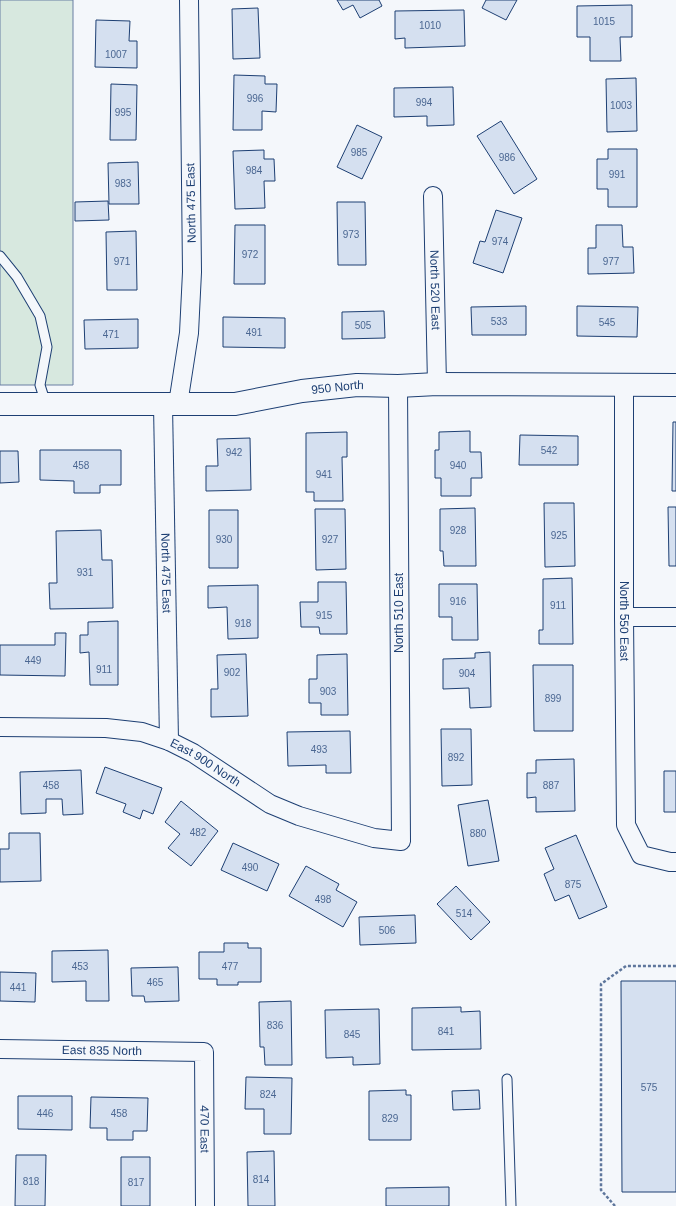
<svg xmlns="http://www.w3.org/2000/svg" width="676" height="1206" font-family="Arial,sans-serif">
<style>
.green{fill:#d7e8df;stroke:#687fa3}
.building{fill:#d5e0f0;stroke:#1d3f73}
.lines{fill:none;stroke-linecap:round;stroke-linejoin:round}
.service-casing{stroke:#1d3f73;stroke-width:11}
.minor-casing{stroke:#1d3f73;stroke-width:20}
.tertiary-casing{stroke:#1d3f73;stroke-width:24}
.path{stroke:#5e769c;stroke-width:2.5;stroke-dasharray:3 2;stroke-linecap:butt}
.service{stroke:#f4f7fb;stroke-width:9}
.minor{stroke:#f4f7fb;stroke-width:18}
.tertiary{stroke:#f4f7fb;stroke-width:22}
.labels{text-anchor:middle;stroke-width:3;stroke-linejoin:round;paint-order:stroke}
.number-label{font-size:10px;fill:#4b6792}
.street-label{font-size:12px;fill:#1d3f73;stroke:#f4f7fb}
</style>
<rect width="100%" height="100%" fill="#f4f7fb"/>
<path class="green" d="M0,0H73V385H0Z"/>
<path class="building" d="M337,0H379L382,6L360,18L353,5L343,10Z
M486,0H517L506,20L482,8Z
M632,5V37H620L621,61H590V37H577V6Z
M258,8L260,58L233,59L232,9Z
M464,10L465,46L405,48V38L395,39V11Z
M96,20L130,21L129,41H137V68L95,67Z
M234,75L265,76V84H277L276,112L262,111V130H233Z
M636,78L637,131L607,132L606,79Z
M111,84L137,85L136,140H110Z
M453,87L454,125L427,126V116L394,117V88Z
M501,121L537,179L514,194L477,136Z
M357,125L382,137L362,179L337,167Z
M608,149H637V207H608V189H597V159H608Z
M264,150V159H274L275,181H264L265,208L235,209L233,151Z
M138,162L139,204H109L108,163Z
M108,201L109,220L75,221V202Z
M337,202H365L366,265H338Z
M496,210L522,218L503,273L473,263L480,241L485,242Z
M235,225H265V284H234Z
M596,225H622L623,247H633L634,273L588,274V248H596Z
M136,231L137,290H107L106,232Z
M526,306V335H472L471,307Z
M577,306L638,307L637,337L577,336Z
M384,311L385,338L342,339V312Z
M223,317L285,318V348L223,347Z
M138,319V348L85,349L84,320Z
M673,422H676V491H672Z
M470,431V452H481L482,478H471V496H441V478H435V450H439V432Z
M347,432V457H342L343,501H314V492H306V433Z
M520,435L578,436V465H519Z
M250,438L251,490L206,491V466H218L217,439Z
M40,450H121V485H100V493H74V481L40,480Z
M0,451H18L19,482L0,483Z
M544,503H574L575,566L545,567Z
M668,507H676V566H669Z
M475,508L476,566H444L443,551H440V509Z
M315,509H345L346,569L316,570Z
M209,510H238V568H209Z
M101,530L102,560H112L113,608L50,609L49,583H57L56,531Z
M572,578L573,644H539V630H543V579Z
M318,582H346L347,634H320L319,627H301L300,602H318Z
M439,584H477L478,640H452V617H439Z
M258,585V638L228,639L227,607L208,608V586Z
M118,621V685H90L89,652L80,653V635H88V622Z
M55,633H66L65,676L0,675V645H55Z
M490,652L491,707L470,708L469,688L443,689V659L475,658V653Z
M246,654L248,716L211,717V689H218L217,655Z
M347,654L348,715H321V703H309V679H317V655Z
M533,665H573V731H534Z
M441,729H471L472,785L442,786Z
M350,731L351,773H326V765L288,766L287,732Z
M574,759L575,811L536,812V797L527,798V773H536V760Z
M105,767L162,788L153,814L143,810L140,819L123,812L126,804L96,793Z
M81,770L83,814L63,815L62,799H46V813L21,814L20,772Z
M664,771H676V812H664Z
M488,800L499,861L468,866L458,805Z
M181,801L218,831L191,866L168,848L180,834L165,822Z
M9,833H40L41,881L0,882V849H9Z
M576,835L607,907L579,919L569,895L555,901L544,874L554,869L545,848Z
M233,843L279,864L267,891L221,870Z
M306,866L339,884L336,890L357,902L343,927L289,896Z
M456,886L490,922L471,940L437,904Z
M415,915L416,943L360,945L359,917Z
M224,943H248V948H261V982H238V985H217V979H199V952H224Z
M108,950L109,1001H86V981L52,982V951Z
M178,967L179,1001L145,1002L144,996H132L131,968Z
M0,972L36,973L35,1002L0,1001Z
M621,981H676V1192H622Z
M291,1001L292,1065H265L264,1047H260L259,1002Z
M461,1007V1012L480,1011L481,1049L412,1050V1008Z
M379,1009L380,1064L353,1065V1057L326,1058L325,1010Z
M246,1077L292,1078L291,1134H264V1109H245Z
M406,1090V1095H411V1140H369V1091Z
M479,1090L480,1109L453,1110L452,1091Z
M18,1096H72V1130L18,1129Z
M91,1097L148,1098L147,1131H133V1140H107V1128H90Z
M274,1151L275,1206H248L247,1152Z
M16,1155H46L45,1206H15Z
M121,1157H150V1206H121Z
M449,1187V1206H386V1188Z"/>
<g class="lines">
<defs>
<path id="service" d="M0,256L17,277L40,316L47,347L40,385L46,404
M507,1079L511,1206"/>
<g id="minor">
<path id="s1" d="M433,196L437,384"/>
<path id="s2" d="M624,385V617L626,825L641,855L670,862H676"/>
<path d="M178,404L189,333L192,272L189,0"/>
<path id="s3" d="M163,405L169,741"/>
<path d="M624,617H676"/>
<path id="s4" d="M0,727L106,728L142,732L169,741L193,753L270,804L299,816L374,838L401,841L398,386"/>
<path id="s5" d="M0,1049L204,1052L205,1206"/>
</g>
<g id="tertiary">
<path id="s6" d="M0,404H235L302,391L357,385L398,386L437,384L676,385"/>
</g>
</defs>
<use href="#service" class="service-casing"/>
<use href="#minor" class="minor-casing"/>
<use href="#tertiary" class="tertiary-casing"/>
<path class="path" d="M615,1206L601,1190V984L626,966H676"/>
<use href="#service" class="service"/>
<use href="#minor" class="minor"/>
<use href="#tertiary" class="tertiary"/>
</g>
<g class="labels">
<g class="number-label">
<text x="604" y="25">1015</text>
<text x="430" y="29">1010</text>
<text x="116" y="58">1007</text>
<text x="255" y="102">996</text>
<text x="424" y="106">994</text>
<text x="621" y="109">1003</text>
<text x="123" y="116">995</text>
<text x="359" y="156">985</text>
<text x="507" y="161">986</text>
<text x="254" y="174">984</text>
<text x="617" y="178">991</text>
<text x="123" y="187">983</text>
<text x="351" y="238">973</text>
<text x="500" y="245">974</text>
<text x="250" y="258">972</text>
<text x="122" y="265">971</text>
<text x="611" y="265">977</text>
<text x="499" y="325">533</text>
<text x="607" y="326">545</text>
<text x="363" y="329">505</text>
<text x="254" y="336">491</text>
<text x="111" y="338">471</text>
<text x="549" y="454">542</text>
<text x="234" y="456">942</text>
<text x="81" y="469">458</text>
<text x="458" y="469">940</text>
<text x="324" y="478">941</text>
<text x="458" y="534">928</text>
<text x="559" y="539">925</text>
<text x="224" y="543">930</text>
<text x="330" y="543">927</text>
<text x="85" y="576">931</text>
<text x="458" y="605">916</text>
<text x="558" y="609">911</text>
<text x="324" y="619">915</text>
<text x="243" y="627">918</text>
<text x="33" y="664">449</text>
<text x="104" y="673">911</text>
<text x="232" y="676">902</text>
<text x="467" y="677">904</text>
<text x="328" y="695">903</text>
<text x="553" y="702">899</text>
<text x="319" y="753">493</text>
<text x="456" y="761">892</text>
<text x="51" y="789">458</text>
<text x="551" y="789">887</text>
<text x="198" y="836">482</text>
<text x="478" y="837">880</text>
<text x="250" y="871">490</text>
<text x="573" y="888">875</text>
<text x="323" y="903">498</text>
<text x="464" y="917">514</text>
<text x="387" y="934">506</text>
<text x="80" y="970">453</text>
<text x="230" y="970">477</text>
<text x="155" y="986">465</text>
<text x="18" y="991">441</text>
<text x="275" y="1029">836</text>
<text x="446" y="1035">841</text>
<text x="352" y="1038">845</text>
<text x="649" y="1091">575</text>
<text x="268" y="1098">824</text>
<text x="45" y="1117">446</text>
<text x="119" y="1117">458</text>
<text x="390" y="1122">829</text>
<text x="261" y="1183">814</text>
<text x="31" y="1185">818</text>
<text x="136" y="1186">817</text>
</g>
<g class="street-label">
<text transform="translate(191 203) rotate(-91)" y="4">North 475 East</text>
<text dy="4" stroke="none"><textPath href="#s1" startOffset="94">North 520 East</textPath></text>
<text dy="4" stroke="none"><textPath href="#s6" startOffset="339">950 North</textPath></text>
<text dy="4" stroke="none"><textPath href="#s3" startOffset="168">North 475 East</textPath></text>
<text transform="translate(399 613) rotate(-90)" y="4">North 510 East</text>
<text dy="4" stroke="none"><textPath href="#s2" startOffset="236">North 550 East</textPath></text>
<text dy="4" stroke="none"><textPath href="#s4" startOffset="213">East 900 North</textPath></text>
<text dy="4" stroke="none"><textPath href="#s5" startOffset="102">East 835 North</textPath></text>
<text dy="4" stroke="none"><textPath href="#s5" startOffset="281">470 East</textPath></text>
</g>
</g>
</svg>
